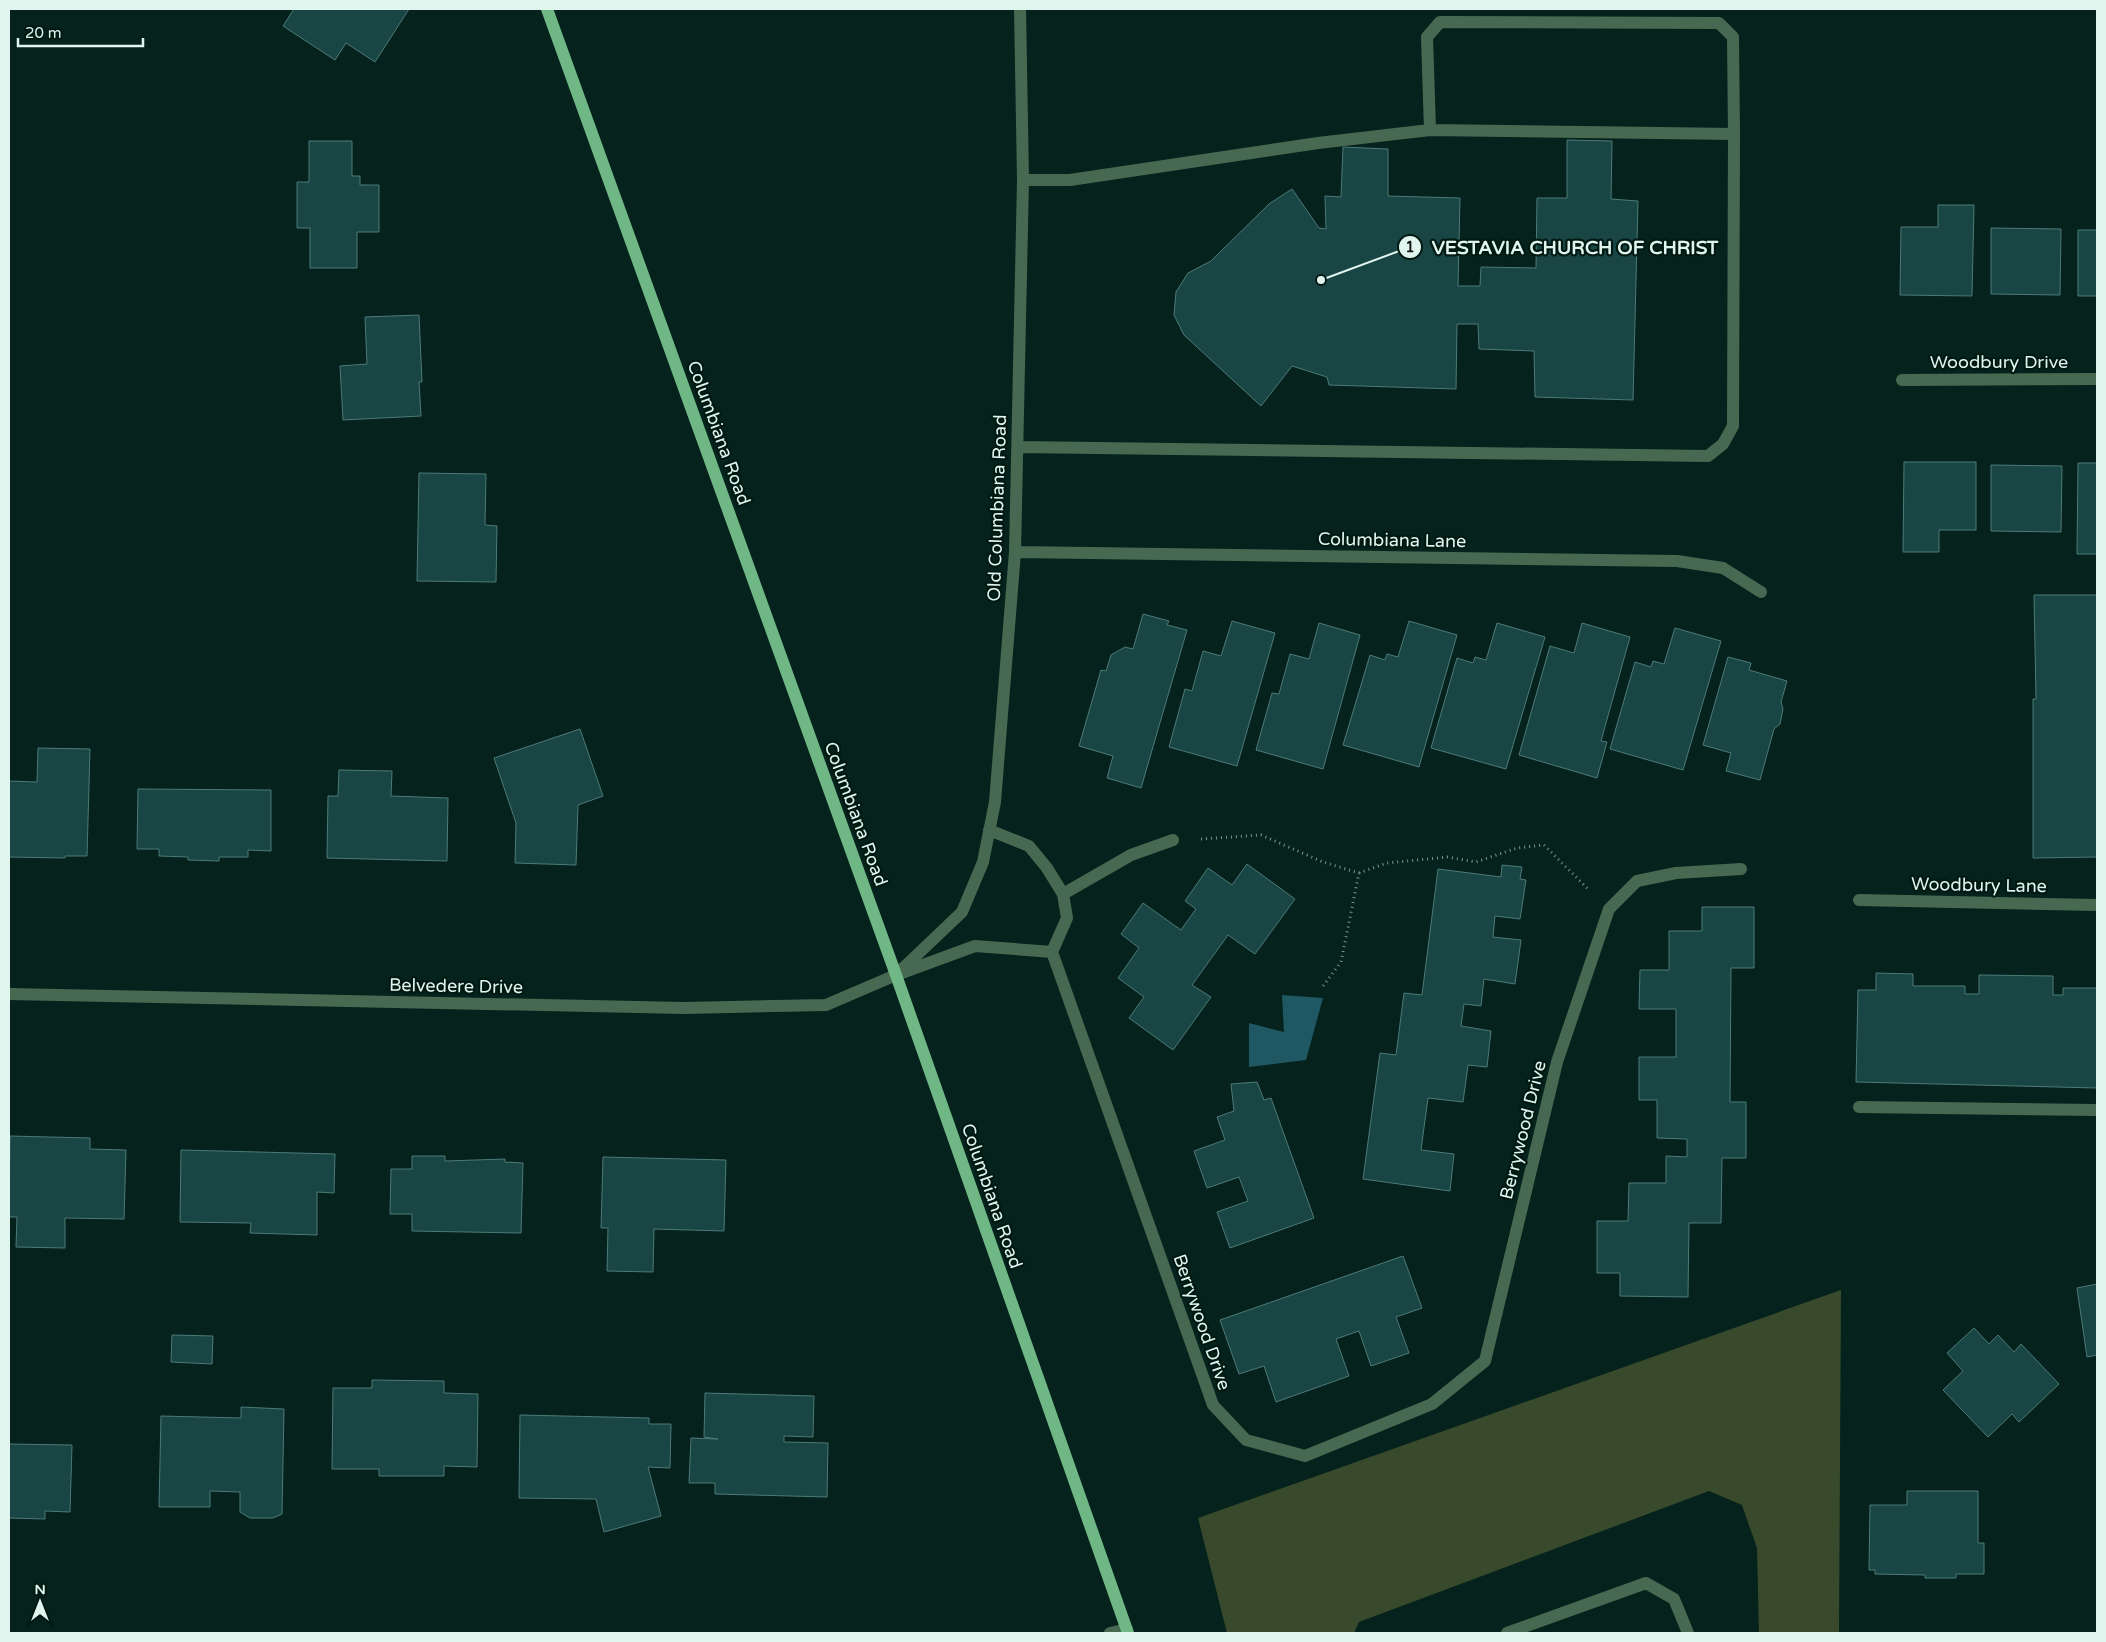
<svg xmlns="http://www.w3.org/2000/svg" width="2106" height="1642" font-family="'Varela Round',sans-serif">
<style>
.green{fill:#394a2c}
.water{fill:#1f5763}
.building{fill:#194645;stroke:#4d7a79}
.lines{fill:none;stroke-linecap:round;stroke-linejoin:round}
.path{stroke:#7b948d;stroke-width:3;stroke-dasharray:1 4;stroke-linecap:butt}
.minor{stroke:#486951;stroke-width:12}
.major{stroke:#6fb785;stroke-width:12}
.labels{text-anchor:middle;stroke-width:4.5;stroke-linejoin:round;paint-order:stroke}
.street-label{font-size:18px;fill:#e0f5ee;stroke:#001a13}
.leader{fill:none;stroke:#e0f5ee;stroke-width:2}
.callout-dot{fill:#e0f5ee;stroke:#001a13;stroke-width:2}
.mark-label{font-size:15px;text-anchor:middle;font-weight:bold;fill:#111}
.callout-label{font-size:19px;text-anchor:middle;font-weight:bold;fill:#e0f5ee;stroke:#001a13;stroke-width:4.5;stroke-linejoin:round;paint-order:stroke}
</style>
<rect width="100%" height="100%" fill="#05231c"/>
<path class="green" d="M1841,1290L1839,1633H1759L1757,1548L1742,1505L1709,1491L1359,1622L1354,1633H1227L1198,1518Z"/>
<path class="water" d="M1282,995L1323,998L1306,1060L1249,1067V1023L1284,1032Z"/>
<path class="building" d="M294,9H409L375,62L346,43L335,60L283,26Z
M1567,140L1612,141L1611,199L1638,201L1633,400L1535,397L1534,351L1479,349L1478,324H1457L1456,389L1329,385L1327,377L1292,366L1261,406L1184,335L1174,315L1176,292L1188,273L1211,261L1269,204L1292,189L1319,228L1326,229L1325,196L1341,197L1343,147L1388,149V196L1460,198L1458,286H1480L1481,267L1536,268L1537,198H1567Z
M309,141H352V176H360V185H379V232H357V268H310V228H297V182H309Z
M1938,205H1974L1972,296L1900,295L1901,227H1938Z
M1991,228L2061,229L2060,295L1991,294Z
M2078,230H2097V296H2078Z
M419,315L422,382H419L421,416L343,420L340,366L367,364L365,317Z
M1904,462H1976V530H1939V552H1903Z
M2078,463H2097V554H2077Z
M1991,465L2062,466L2061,532L1991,531Z
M419,473L486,474L485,525L497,526L496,582L417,581Z
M2034,595H2097V857L2033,858V699H2036Z
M1143,614L1169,621L1167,625L1187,630L1141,788L1107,778L1113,756L1079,746L1101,670L1106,671L1111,655L1125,647L1133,649Z
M1232,621L1275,633L1237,766L1169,747L1185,689L1192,691L1203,651L1221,656Z
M1409,621L1457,635L1419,767L1343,745L1370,655L1385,660L1387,654L1398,657Z
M1319,623L1360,635L1323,769L1256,750L1272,693L1279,694L1290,654L1309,659Z
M1497,623L1545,637L1506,769L1431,748L1457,658L1473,663L1475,657L1486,660Z
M1582,623L1630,637L1601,741L1607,742L1597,778L1519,755L1550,646L1574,653Z
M1675,628L1721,641L1683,770L1610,749L1635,662L1651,667L1653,661L1664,664Z
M1728,657L1751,663L1749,670L1787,681L1781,702L1783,709L1780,724L1774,729L1760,780L1726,771L1731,753L1703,745Z
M580,729L603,796L578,805L576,865L515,863L516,823L494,758Z
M38,748L90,749L87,856H65V858L9,857V781L37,782Z
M339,770L392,771L391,796L448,798L447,861L327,858L328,796H338Z
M138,789L271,790V851L248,850V857H219V861L188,860V857L159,856V849H137Z
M1247,864L1295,899L1255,954L1228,935L1192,985L1211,997L1173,1050L1129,1018L1144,997L1118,978L1139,948L1121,934L1143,903L1181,930L1196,909L1185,901L1208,868L1232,885Z
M1502,865L1522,867L1520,879L1526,880L1520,919L1495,916L1493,937L1521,940L1515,984L1484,979L1481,1006L1464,1004L1461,1026L1491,1031L1487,1067L1468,1065L1463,1102L1428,1098L1421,1150L1454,1154L1450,1191L1363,1179L1380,1053L1396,1055L1404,993L1422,995L1438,869L1501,877Z
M1702,907H1754V968H1731L1730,1102H1746V1158H1722L1721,1223H1689L1688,1297L1620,1296V1273H1597V1221H1628L1629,1183H1666V1156L1687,1157V1139L1657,1138V1100H1639V1057H1676V1009H1639L1640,970H1669V931H1702Z
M1876,973L1913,974V986H1965V994H1979V975L2053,976V995H2063V988H2097V1088L1856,1082L1858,990H1876Z
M1257,1082L1264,1100L1271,1098L1314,1218L1230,1248L1217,1212L1248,1201L1239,1177L1207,1188L1194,1151L1225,1140L1217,1117L1234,1111L1231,1084Z
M10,1136L90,1138V1149L126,1150L124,1219L65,1218V1248L16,1247L17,1217H9Z
M181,1150L335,1154L334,1193L317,1192V1235L250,1233L251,1223L180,1222Z
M412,1156H445V1161L505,1159V1162L523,1163L521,1233L412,1231V1214H390L391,1169H412Z
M603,1157L726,1160L724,1231L654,1229L653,1272L607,1271L608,1228H601Z
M1403,1256L1422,1308L1396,1317L1409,1353L1371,1366L1359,1331L1336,1339L1349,1376L1276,1402L1264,1366L1239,1374L1220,1320Z
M2097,1284V1355L2087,1357L2077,1288Z
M1974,1328L1989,1344L1998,1335L2014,1352L2021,1344L2059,1384L2019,1422L2012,1414L1988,1437L1943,1390L1963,1371L1947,1353Z
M172,1335L213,1336L212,1364L171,1362Z
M372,1380L444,1381V1393L478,1394L477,1467L444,1466V1476H379V1469H332L333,1388H372Z
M705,1393L814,1396L813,1437L784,1436V1442L828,1443L827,1497L715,1494V1483H689L691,1438L718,1439L704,1437Z
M241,1407L284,1409L282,1514L273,1518H250L240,1512V1492L210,1491V1507H159L161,1416L241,1418Z
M520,1415L649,1418V1424H671L670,1468L648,1467L661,1516L604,1532L596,1499L519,1498Z
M9,1444L72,1445L70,1512L45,1511V1519L9,1518Z
M1907,1491H1978V1543H1984V1574H1956V1578H1925V1575L1875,1574V1570H1869L1870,1505H1907Z"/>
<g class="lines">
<path class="path" d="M1201,839L1261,835L1323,862L1359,873L1341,962L1323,986
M1359,873L1387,863L1447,857L1476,862L1517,848L1544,845L1588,889"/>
<path class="minor" d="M1430,130L1427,37L1440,22L1719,23L1733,37L1734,134
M1902,380L2097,379
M1018,447L1708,456L1723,444L1733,426L1734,134L1430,130L1318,143L1070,180H1023
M1015,552L1677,561L1723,568L1761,592
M989,830L1029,846L1047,868L1063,894L1067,918L1052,952
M1063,894L1131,855L1173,840
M1859,900L2097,905
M1052,952L1213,1405L1246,1440L1305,1456L1432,1404L1485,1361L1557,1062L1609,909L1637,881L1676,873L1741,869
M899,972L962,912L983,862L995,802L1015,552L1023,180L1020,9
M9,994L684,1008L826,1005L896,975L975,946L1052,952
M1859,1107L2097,1110
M1110,1633L1127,1629
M1507,1633L1646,1583L1674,1599L1688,1633"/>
<path class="major" d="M547,9L896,975L1128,1633"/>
</g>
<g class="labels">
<g class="street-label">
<text x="1999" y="368">Woodbury Drive</text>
<text transform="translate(719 433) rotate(70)" y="6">Columbiana Road</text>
<text transform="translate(997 508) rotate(-88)" y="6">Old Columbiana Road</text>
<text transform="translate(1392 540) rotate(1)" y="6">Columbiana Lane</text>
<text transform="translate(856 814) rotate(70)" y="6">Columbiana Road</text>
<text transform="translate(1979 885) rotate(1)" y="6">Woodbury Lane</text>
<text transform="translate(456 986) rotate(1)" y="6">Belvedere Drive</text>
<text transform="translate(1523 1130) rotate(-76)" y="6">Berrywood Drive</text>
<text transform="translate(992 1196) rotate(71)" y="6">Columbiana Road</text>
<text transform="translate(1202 1322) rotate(71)" y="6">Berrywood Drive</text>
</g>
</g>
<path class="leader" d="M1321 280L1410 247"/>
<g class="callout-dot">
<circle cx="1321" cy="280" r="5"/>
<circle cx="1410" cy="247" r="12"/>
</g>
<g class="mark-label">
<text x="1410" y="252">1</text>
</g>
<g class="callout-label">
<text x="1575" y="254">VESTAVIA CHURCH OF CHRIST</text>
</g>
<rect width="2106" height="1642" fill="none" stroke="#e0f5ee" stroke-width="20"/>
<g transform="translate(40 1602)" stroke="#001a13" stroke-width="4" paint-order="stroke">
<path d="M0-4L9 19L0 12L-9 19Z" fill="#e0f5ee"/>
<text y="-8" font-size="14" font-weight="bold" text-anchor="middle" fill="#e0f5ee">N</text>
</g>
<path d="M18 38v8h125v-8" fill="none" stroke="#e0f5ee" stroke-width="2.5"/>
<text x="25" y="38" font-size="15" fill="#e0f5ee" stroke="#001a13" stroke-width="4" paint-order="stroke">20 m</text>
</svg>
